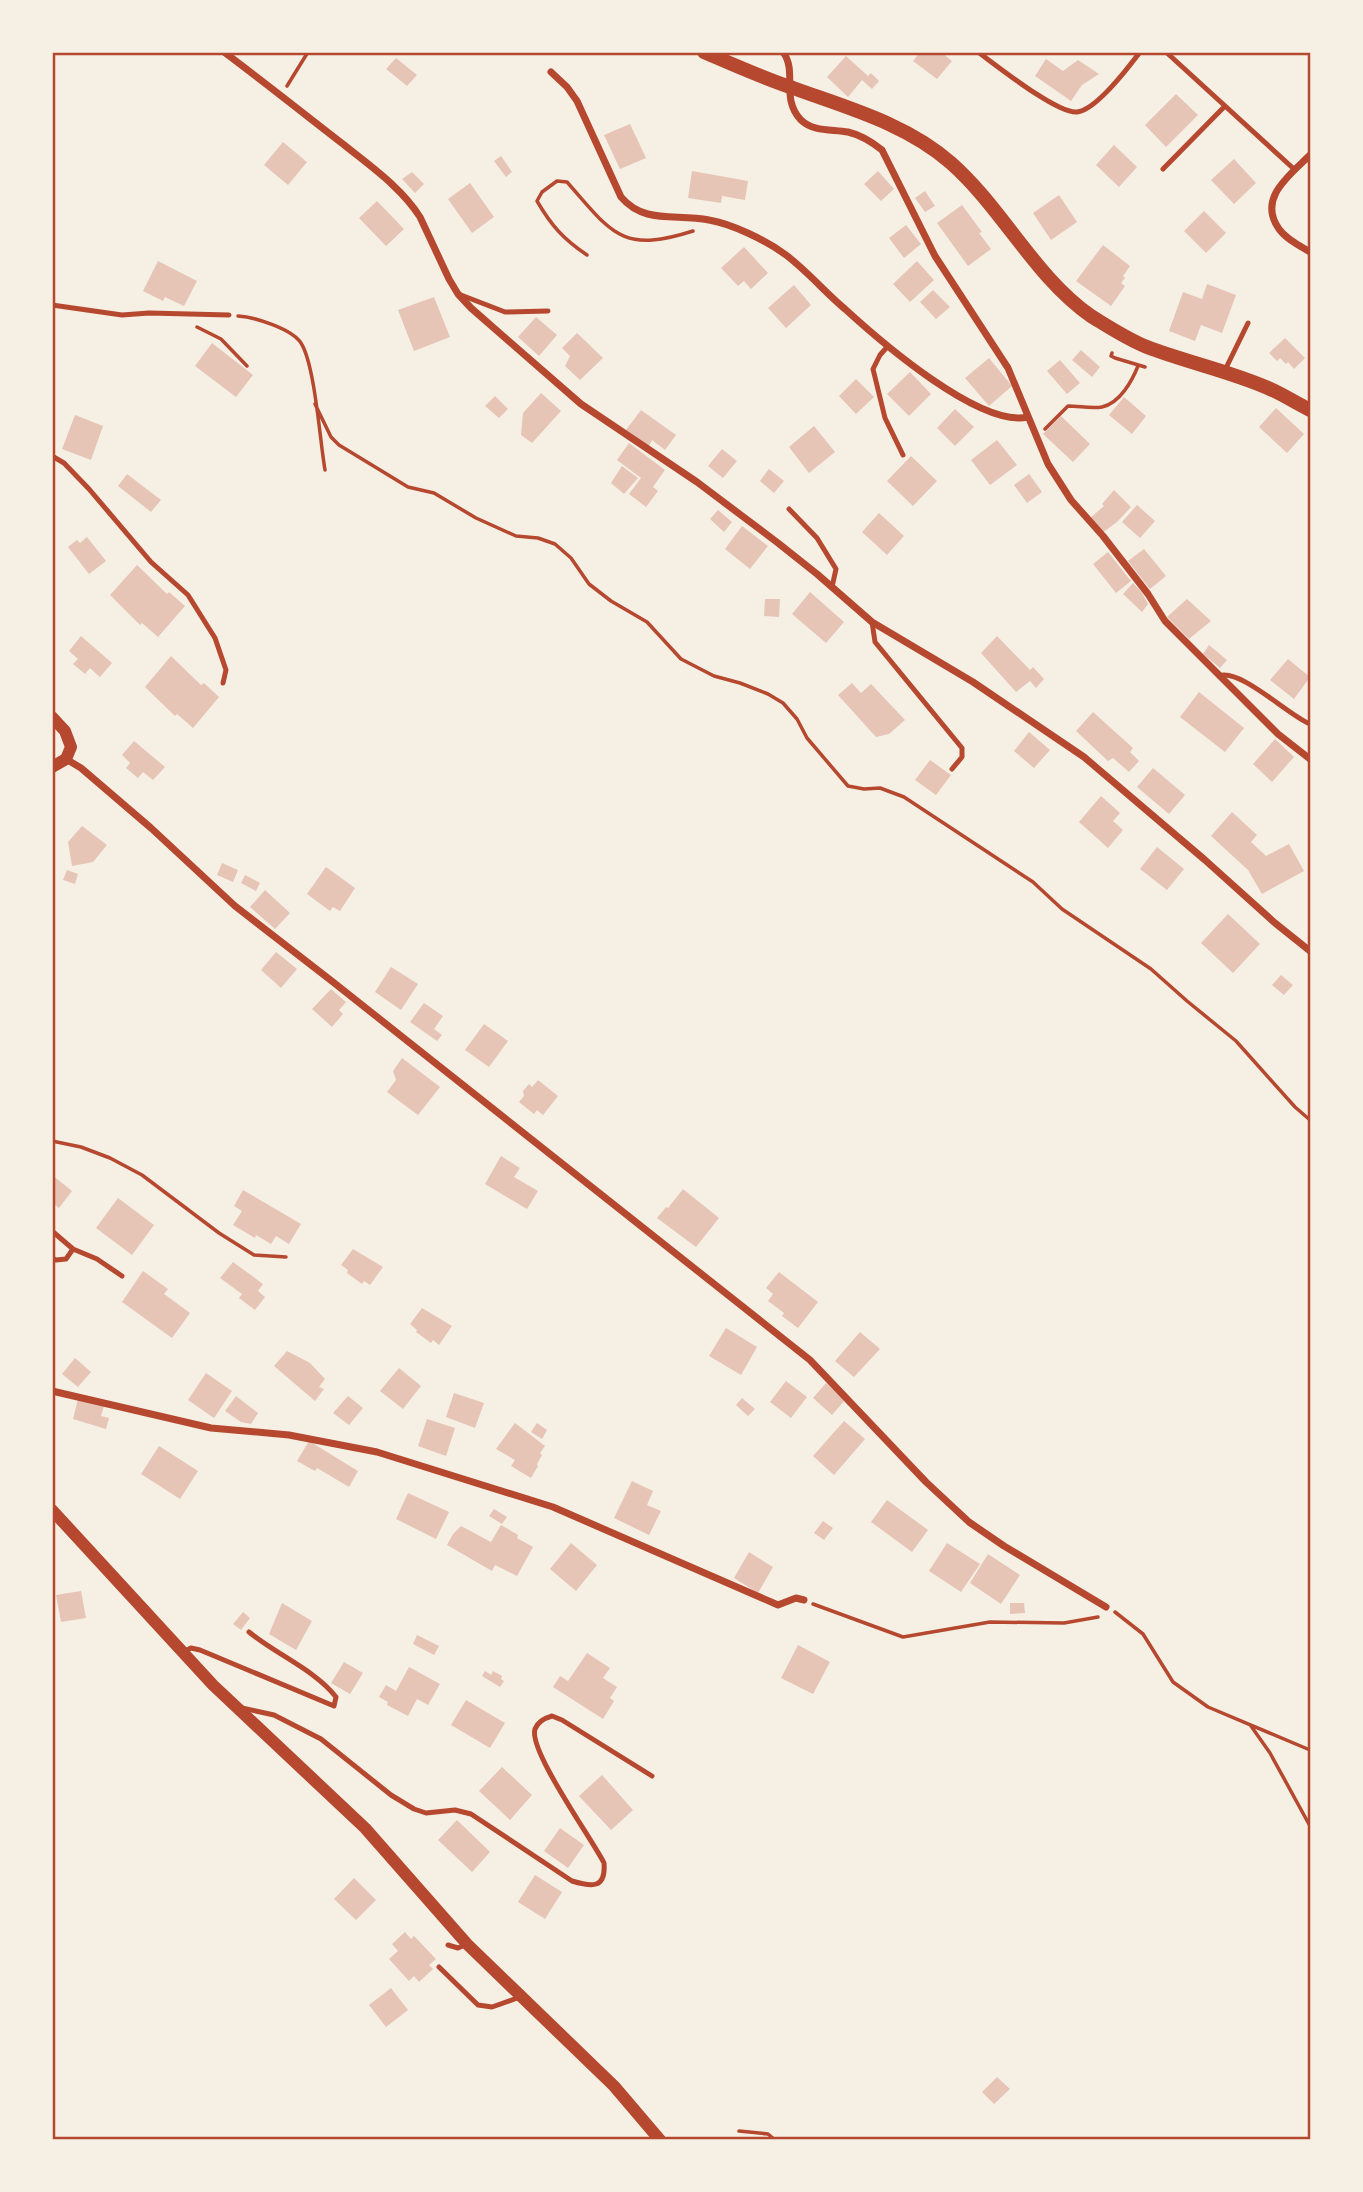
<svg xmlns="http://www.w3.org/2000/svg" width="1363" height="2192" font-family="'Exo 2',sans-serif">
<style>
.building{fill:#e6c5b7}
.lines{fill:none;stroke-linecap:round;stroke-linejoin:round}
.path{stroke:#b5482f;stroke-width:3.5}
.service{stroke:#b5482f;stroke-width:5}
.minor{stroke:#b5482f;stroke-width:7}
.tertiary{stroke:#b5482f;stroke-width:12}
.secondary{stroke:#b5482f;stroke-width:14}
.neatline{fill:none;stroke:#b5482f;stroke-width:2.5}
</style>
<rect width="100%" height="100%" fill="#f6efe4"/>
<path class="building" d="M920,52H941L952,61L937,79L913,61Z
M846,56L868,76L871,73L879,81L872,89L862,80L848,97L827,77Z
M396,58L417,75L407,86L386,69Z
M1046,59L1063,71L1078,60L1099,74L1082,85L1071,101L1035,76Z
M1176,94L1198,115L1166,147L1145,125Z
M630,124L646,158L620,169L604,135Z
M283,142L307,162L288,185L264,165Z
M1114,145L1137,167L1119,187L1096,165Z
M501,156L512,172L506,177L494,161Z
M1234,159L1256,183L1234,204L1211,180Z
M692,171L748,181L745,200L722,196L721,203L688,198Z
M878,171L894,189L881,201L864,184Z
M412,172L424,184L415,193L402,179Z
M470,183L494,217L472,233L448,199Z
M925,191L935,206L925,212L915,198Z
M1059,195L1077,222L1051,240L1033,213Z
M377,201L404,229L386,246L359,218Z
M962,205L982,232L979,233L991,249L968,266L937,223Z
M1204,211L1226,233L1206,253L1184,231Z
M906,225L921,244L904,258L889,238Z
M1103,245L1130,266L1123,276L1125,278L1121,283L1125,286L1111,306L1076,281Z
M744,247L768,273L751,289L744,281L738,286L721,268Z
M158,261L197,281L184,306L165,297L163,301L143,291Z
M917,261L934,280L910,302L893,284Z
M1207,284L1236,295L1222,333L1201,325L1195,341L1169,331L1183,292L1202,299Z
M794,285L811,305L786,328L768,308Z
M933,290L950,307L936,319L920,302Z
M434,297L450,337L414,351L398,310Z
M536,317L557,335L539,356L518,337Z
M577,333L603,358L580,380L565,366L570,356L562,348Z
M1285,338L1305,358L1294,369L1288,362L1286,364L1280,358L1277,361L1269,353Z
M212,343L253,375L236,397L195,366Z
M1081,350L1100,367L1092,377L1072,360Z
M989,358L1012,386L989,406L965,378Z
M1060,360L1080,383L1067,394L1047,371Z
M910,372L931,394L909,416L887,394Z
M856,379L874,397L856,414L839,396Z
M541,393L561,411L532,443L521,435L523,413Z
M495,396L508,409L499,418L485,406Z
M1124,397L1146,416L1132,434L1109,415Z
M1276,408L1304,434L1287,453L1259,427Z
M955,409L974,427L955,446L937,428Z
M641,410L676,435L665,450L652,440L649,446L626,430Z
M75,415L103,426L91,460L62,449Z
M1061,416L1090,444L1073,462L1043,434Z
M814,426L835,452L809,473L789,447Z
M997,440L1017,465L990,485L971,460Z
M629,443L665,470L653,487L658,491L646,507L629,494L641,478L617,460Z
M722,449L737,461L723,478L708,466Z
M911,456L937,481L913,506L887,481Z
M622,466L638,478L624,494L611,483Z
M769,469L784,481L774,493L760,481Z
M127,474L161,500L151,512L118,486Z
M1029,474L1042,492L1027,503L1014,485Z
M1114,490L1131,507L1117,522L1102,533L1089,519L1104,506L1102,504Z
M1137,505L1155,521L1140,538L1122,522Z
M718,510L732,522L724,532L710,519Z
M879,513L904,536L887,555L862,532Z
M742,526L768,546L750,569L725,549Z
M87,537L106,561L89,574L68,547L77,540L80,543Z
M1144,549L1166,576L1150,589L1128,561Z
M1108,552L1131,581L1116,593L1093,564Z
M137,565L167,594L169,592L185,606L158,637L142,623L140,625L110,595Z
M1133,583L1142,593L1148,604L1142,612L1123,594Z
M810,592L844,622L826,643L792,614Z
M765,599H780L779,617L764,616Z
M1187,599L1211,621L1189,639L1167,617Z
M81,636L112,663L100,677L90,668L85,674L73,664L78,659L69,651Z
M997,636L1030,670L1033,667L1044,679L1036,688L1030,681L1016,692L981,653Z
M1209,645L1227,660L1220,668L1203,654Z
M171,656L201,685L204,683L219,697L193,728L177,714L175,716L145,687Z
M1288,659L1310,677L1294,699L1270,680Z
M852,683L861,693L871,684L905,720L889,734L876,737L838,695Z
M1199,692L1244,728L1225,752L1180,717Z
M1093,712L1133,748L1130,752L1139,761L1129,772L1113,758L1108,761L1076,731Z
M1029,732L1050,750L1034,768L1014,751Z
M1275,739L1294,757L1272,782L1253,764Z
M134,741L165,767L153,780L143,772L138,778L126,768L130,763L122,755Z
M930,760L951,775L936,795L915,780Z
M1153,768L1185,795L1169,814L1137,787Z
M1101,796L1120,813L1113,821L1123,830L1108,848L1079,822Z
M1232,812L1257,835L1251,842L1266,856L1289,844L1304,871L1262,894L1248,870L1211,836Z
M82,826L107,845L93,862L72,866L68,842Z
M1157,847L1184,869L1167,890L1140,869Z
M222,863L238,870L233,882L217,875Z
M326,867L355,888L340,911L333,907L330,911L307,894Z
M67,870L78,874L75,884L63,880Z
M245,875L260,883L256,891L241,883Z
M265,890L290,913L275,929L250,907Z
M1228,914L1260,944L1233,973L1201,943Z
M276,952L297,969L281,988L261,970Z
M391,967L418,984L401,1010L375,992Z
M1281,975L1293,985L1284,995L1272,985Z
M331,989L346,1002L339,1010L343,1014L332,1027L312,1009Z
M424,1003L443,1016L434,1029L442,1035L437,1041L410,1022Z
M484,1024L508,1041L489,1067L465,1050Z
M402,1058L440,1087L418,1115L387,1092L396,1080L393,1071Z
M538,1080L558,1096L543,1115L537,1110L534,1114L519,1102L524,1096L523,1091L529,1084L532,1087Z
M501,1156L520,1168L514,1177L538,1191L527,1209L485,1184Z
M52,1175L72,1191L59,1208L52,1202Z
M683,1189L719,1218L696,1247L657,1218L666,1207L668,1208Z
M243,1190L301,1224L289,1244L276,1236L271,1244L256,1235L255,1238L233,1225L242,1211L234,1206Z
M118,1198L154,1225L132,1255L96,1228Z
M353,1249L383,1267L370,1285L364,1281L362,1284L347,1273L348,1270L341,1265Z
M233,1262L263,1284L258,1291L265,1297L255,1310L239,1298L242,1294L220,1278Z
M143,1271L168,1289L164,1294L190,1313L172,1338L122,1302Z
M779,1272L818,1302L798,1328L782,1316L784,1313L768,1301L773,1294L766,1288Z
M422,1308L452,1326L439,1345L433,1340L431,1343L416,1332L417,1330L410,1324Z
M726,1328L757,1347L741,1375L709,1356Z
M860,1332L880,1349L854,1377L835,1361Z
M287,1351L310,1363L325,1379L319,1387L324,1389L315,1401L274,1366Z
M75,1358L91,1372L78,1387L62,1374Z
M399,1368L421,1386L403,1409L380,1391Z
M206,1373L232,1391L214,1418L188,1400Z
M786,1381L807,1397L791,1418L770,1402Z
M826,1383L845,1400L832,1415L813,1398Z
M454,1393L484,1403L475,1428L446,1417Z
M236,1396L258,1413L251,1424L241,1422L225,1411Z
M348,1396L363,1408L349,1425L333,1413Z
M742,1398L755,1409L748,1416L736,1405Z
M78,1399L104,1406L101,1416L109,1418L106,1429L73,1419Z
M427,1419L455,1428L446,1456L418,1446Z
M844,1421L865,1439L834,1475L813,1456Z
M515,1423L545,1446L540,1453L542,1455L537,1464L538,1466L531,1478L511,1466L515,1460L496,1449Z
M537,1423L547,1430L542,1439L531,1432Z
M309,1441L358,1471L349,1487L317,1468L315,1471L297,1461Z
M159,1446L198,1471L180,1499L141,1474Z
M632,1481L653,1491L647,1505L661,1511L649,1535L614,1518Z
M408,1493L449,1512L436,1539L396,1519Z
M887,1500L928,1530L912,1552L871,1522Z
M494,1509L507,1517L502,1524L489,1516Z
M823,1521L833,1528L824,1540L814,1533Z
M501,1525L518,1535L517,1538L533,1547L517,1576L495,1565L492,1571L447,1545L453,1534L461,1526L491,1542Z
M571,1543L597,1565L576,1591L550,1569Z
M947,1543L980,1564L961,1592L929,1571Z
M749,1552L773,1567L758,1593L734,1578Z
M988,1554L1020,1575L1001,1604L970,1583Z
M81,1591L86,1618L61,1622L56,1595Z
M282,1603L312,1621L296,1650L269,1634Z
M1010,1603H1024L1025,1613L1010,1614Z
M243,1612L250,1618L241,1630L233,1624Z
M417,1635L439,1646L434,1655L413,1644Z
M798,1645L830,1662L813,1694L781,1678Z
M587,1653L610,1668L603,1678L617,1687L610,1698L614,1701L603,1719L553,1687L560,1676L568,1681Z
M344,1662L363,1673L350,1694L331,1683Z
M409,1667L440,1684L428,1705L417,1699L408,1716L387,1705L388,1702L379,1697L386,1685L396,1691Z
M485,1671L491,1675L493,1671L502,1676L501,1679L504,1681L500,1687L482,1676Z
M466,1700L505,1723L490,1748L451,1725Z
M502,1767L532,1795L510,1820L479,1791Z
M602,1775L633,1810L611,1830L579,1796Z
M457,1820L490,1852L472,1872L438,1840Z
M560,1828L584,1845L568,1868L544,1851Z
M535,1875L562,1892L545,1919L518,1902Z
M354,1878L376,1900L356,1920L334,1899Z
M405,1932L411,1939L414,1936L436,1959L429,1965L433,1969L419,1982L414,1976L409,1981L389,1959L398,1951L392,1944Z
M391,1988L408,2010L386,2027L369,2005Z
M997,2077L1010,2089L994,2104L982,2092Z"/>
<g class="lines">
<path class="path" d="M287,86L308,52
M587,255C563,239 551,225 537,201L542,192L557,181L567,182C612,233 621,254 693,231
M238,316C255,317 292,329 301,343C315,365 320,442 325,470
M197,327L221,339L247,366
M1112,353L1111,356L1115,358L1145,367
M315,404L331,437L339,445L408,487L434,493L476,518L516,536L538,538L555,544L571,558L589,584L611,601L647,622L681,659L714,676L740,683L768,694L783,703L797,719L807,738L848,786L864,789L880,788L904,797L1033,882L1062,909L1151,969L1187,1001L1236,1041L1295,1107L1310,1120
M1045,429L1068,406C1079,406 1092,409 1102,407C1120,403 1132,381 1138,366
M52,1141L81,1147L110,1158L142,1175L219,1233L254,1255L286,1257
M813,1604L903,1637L990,1622L1064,1623L1098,1617
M1115,1612L1143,1634L1173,1682L1208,1707L1310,1750
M1251,1726L1270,1753L1310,1826
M739,2131L768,2134L775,2140"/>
<path class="service" d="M978,52C996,65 1057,114 1077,112C1096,110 1128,68 1140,52
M1166,52L1295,170
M1163,169L1225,106
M461,295L505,312L548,311
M52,305L122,315L149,313L229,315
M888,346L880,355L873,369L885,418L903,455
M1225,370L1248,323
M52,456L64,463L89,489L151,562L188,595L215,638L226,670L223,683
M789,509L817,538L836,569L832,587
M872,622L875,642L962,748V757L952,769
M1219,676C1240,668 1288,715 1310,724
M52,1231L73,1249L97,1259L122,1276
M52,1258L56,1260L66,1259L73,1249
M183,1652L191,1648L200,1650L334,1706L336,1697C315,1670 277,1655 249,1632
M242,1708L274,1715L321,1739L391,1795L414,1809L426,1813L455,1810L471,1814L572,1881C592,1887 606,1889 604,1863C592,1839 528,1750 535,1729C538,1721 545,1718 552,1716L562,1720L652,1776
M448,1945L458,1948L465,1945
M439,1967L478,2005L492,2007L520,1997"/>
<path class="minor" d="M224,52C264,82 303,113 343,144C370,166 401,187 420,217L449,279L458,294L471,308L581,404L697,482L778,543L817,574L872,622L973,682L1084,757L1205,860L1275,923L1310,951
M783,52C798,72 780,98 801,120C813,132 833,129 848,132C861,135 872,142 882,150L935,256L1008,368L1048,464L1071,500L1103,536L1148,594L1165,621L1278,734L1310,759
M551,72L567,87L577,101L621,197C645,225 676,213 709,220C733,224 767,241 786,255C807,271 825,292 845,309C880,341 980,428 1028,417
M1310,155C1290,175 1257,198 1279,229C1286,239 1300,246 1310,252
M66,759L81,768L151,828L235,906L333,982L810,1360L926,1482L969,1522L1004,1546L1106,1607
M52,1391L211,1428L289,1435L377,1452L553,1507L778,1605L796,1598L804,1600"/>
<path class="tertiary" d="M52,717L65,731L71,747L66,759L52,767
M52,1510L213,1685L365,1828L467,1944L614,2086L660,2140"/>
<path class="secondary" d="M704,52C734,65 763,78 793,88C848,108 907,124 951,163C1003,209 1034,276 1091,316C1109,327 1127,339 1147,347C1186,362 1229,371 1268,388C1282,394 1296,403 1310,410"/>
</g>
<rect width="1363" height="2192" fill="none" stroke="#f6efe4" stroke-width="108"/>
<rect x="54" y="54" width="1255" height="2084" class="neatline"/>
</svg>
